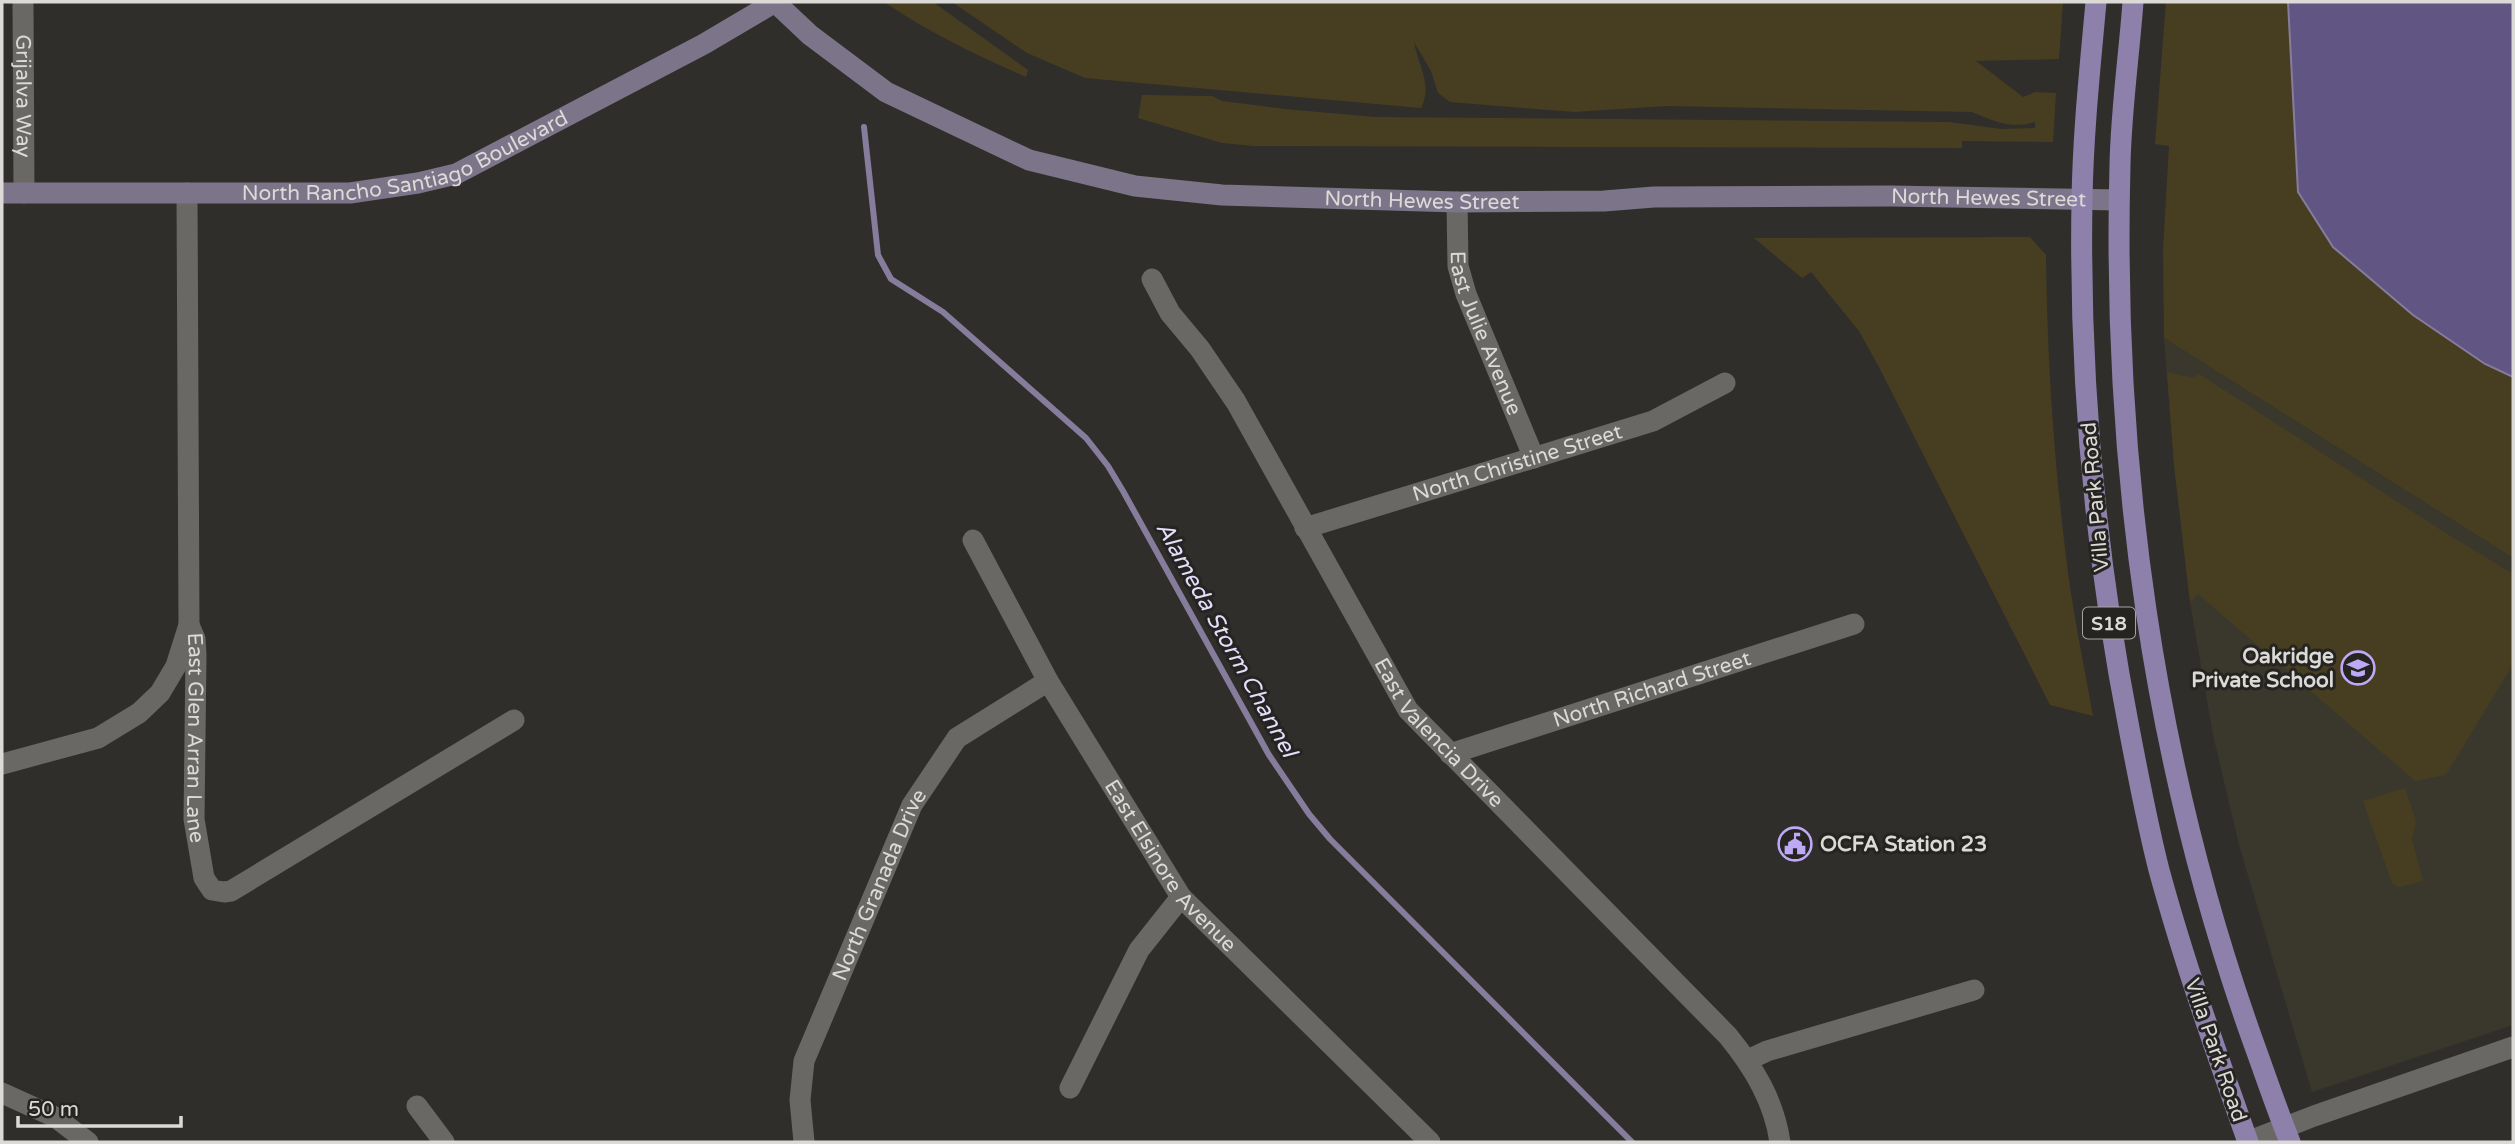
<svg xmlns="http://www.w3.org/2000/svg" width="2515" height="1144" font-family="'Varela Round',sans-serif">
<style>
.built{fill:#3a372d}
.green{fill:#473e21}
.water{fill:#615583;stroke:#867d9c;stroke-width:2}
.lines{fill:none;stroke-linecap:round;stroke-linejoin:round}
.stream{stroke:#867d9c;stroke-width:6}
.street{stroke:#6a6864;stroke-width:21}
.secondary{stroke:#7c7488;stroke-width:21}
.primary{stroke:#8d81ac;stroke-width:21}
.labels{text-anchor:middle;stroke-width:6;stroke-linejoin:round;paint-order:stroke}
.shield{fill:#252420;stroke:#a4a3a0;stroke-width:2}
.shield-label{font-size:19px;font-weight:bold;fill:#dbdad7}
.street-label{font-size:21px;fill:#dbdad7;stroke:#252420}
.poi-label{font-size:21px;font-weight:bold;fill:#dbdad7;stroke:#252420;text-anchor:end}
.water-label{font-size:23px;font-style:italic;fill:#e4ddfc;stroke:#252420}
</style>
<rect width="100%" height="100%" fill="#2f2e2a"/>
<path class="built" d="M2164,338L2513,558V1025L2312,1092L2239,845L2213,735L2190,602L2174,465Z"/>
<path class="green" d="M884,2H933L1028,70L1026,77C976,55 928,32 884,2Z
M952,2H2063L2059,59L1976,61L2023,97L2035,92L2056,93L2053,142L1962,141V148L1253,146L1222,143L1138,118L1142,95L1212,96L1222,101L1285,109L1375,117L1949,122L2001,129L2035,128V122C2010,129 1996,122 1972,112L1666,106L1574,112L1450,102L1438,93L1431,71L1414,42C1418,65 1433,85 1421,108L1085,78L1027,53Z
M2166,2H2288L2291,65L2333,247L2413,315L2485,364L2513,377V558L2164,338L2163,250L2169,146L2155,144Z
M2030,237L2046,255C2047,353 2053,450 2065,548C2071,604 2083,660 2093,716L2050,705L1879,367L1859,331L1811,272L1802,278L1754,238Z
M2167,372L2193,378L2199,374L2441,530L2513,574V664L2446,775L2415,781L2198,594L2190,602L2174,465Z
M2405,788L2416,821L2412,840L2423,881L2399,887L2392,883L2363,801Z"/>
<path class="water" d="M2288,2H2513V377L2485,364L2413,315L2333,247L2298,192Z"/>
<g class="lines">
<path class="stream" d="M864,127L878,255L891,279L943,312L1086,438L1108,466L1123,491L1269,755L1309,814L1330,839L1632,1142"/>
<g class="street">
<path id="s1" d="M23,2L24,193"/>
<path id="s2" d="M187,193L189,625L195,639L196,655L194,819L204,878L212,890L224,892L231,891L514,720"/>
<path id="s3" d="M1457,202L1458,266L1466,294L1534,458"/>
<path id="s4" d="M1152,279L1170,313L1200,349L1236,402L1408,710L1728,1036C1754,1068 1774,1101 1780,1142"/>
<path id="s5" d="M1305,528L1653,421L1725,383"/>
<path id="s6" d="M973,540L1048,681L1181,897L1430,1142"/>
<path id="s7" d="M1450,754L1854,624"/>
<path d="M2,764L98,738L139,713L160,693L176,666L189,625"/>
<path d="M1748,1060L1767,1051L1974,990"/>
<path d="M1070,1088L1139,950L1181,897"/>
<path d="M2,1093L55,1117L88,1142"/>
<path d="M417,1106L444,1142"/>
<path id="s8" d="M804,1142L800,1100L804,1061L912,805L957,738L1048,681"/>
<path d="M2247,1142L2314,1116L2513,1047"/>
</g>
<g class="secondary">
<path id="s9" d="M775,2L810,35L886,92L1029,160L1135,186L1222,195L1457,202L1604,201L1654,197L1890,196L2119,200"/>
<path id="s10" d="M2,193H350L418,183L456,174L704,44L775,2"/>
</g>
<path class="primary" d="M2096,2C2090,68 2083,134 2082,200C2079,377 2095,554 2129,728C2138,775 2147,823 2159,870C2184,962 2216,1052 2248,1142
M2133,2C2129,56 2121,111 2120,165C2112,463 2153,763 2254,1044C2266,1077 2277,1110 2290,1142"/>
</g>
<defs>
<symbol id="school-ring" viewBox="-11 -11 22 22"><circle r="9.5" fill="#252420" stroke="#bda9f5" stroke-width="1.5"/><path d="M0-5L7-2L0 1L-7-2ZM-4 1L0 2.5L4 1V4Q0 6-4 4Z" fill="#bda9f5"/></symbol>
<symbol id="civic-ring" viewBox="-11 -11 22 22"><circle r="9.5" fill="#252420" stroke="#bda9f5" stroke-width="1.5"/><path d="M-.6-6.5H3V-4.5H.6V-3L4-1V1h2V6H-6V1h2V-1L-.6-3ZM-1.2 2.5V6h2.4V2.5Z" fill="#bda9f5"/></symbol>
</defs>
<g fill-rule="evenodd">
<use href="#school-ring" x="2339" y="649" width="38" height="38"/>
<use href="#civic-ring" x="1776" y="825" width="38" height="38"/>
</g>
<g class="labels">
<rect class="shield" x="2083" y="607.5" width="52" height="31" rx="5"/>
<g class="shield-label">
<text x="2109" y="630">S18</text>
</g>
<g class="street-label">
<text dy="7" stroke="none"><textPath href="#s1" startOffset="94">Grijalva Way</textPath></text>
<text dy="7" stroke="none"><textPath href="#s10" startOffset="410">North Rancho Santiago Boulevard</textPath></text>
<text dy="7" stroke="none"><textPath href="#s9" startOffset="1265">North Hewes Street</textPath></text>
<text dy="7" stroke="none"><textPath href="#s9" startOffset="698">North Hewes Street</textPath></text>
<text dy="7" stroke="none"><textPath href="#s3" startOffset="136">East Julie Avenue</textPath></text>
<text dy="7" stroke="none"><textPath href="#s5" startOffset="222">North Christine Street</textPath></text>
<text transform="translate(2095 497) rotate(-95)" y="7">Villa Park Road</text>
<text dy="7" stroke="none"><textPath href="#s7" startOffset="212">North Richard Street</textPath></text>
<text dy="7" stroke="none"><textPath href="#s4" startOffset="539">East Valencia Drive</textPath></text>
<text dy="7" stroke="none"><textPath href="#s2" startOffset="546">East Glen Arran Lane</textPath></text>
<text dy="7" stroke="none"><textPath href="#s6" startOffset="382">East Elsinore Avenue</textPath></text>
<text dy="7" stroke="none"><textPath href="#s8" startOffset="273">North Granada Drive</textPath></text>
<text transform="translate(2216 1050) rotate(71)" y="7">Villa Park Road</text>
</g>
<g class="poi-label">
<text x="2334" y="663">Oakridge<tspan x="2334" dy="24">Private School</tspan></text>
<text x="1820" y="851" text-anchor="start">OCFA Station 23</text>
</g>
<g class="water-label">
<text transform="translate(1227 639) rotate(61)" y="8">Alameda Storm Channel</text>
</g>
</g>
<rect width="2515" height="1144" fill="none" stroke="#dbdad7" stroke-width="7"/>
<path d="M18 1116v10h163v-10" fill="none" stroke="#dbdad7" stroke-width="3.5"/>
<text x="28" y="1116" font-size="21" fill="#dbdad7" stroke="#252420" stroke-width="5" paint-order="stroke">50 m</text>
</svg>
